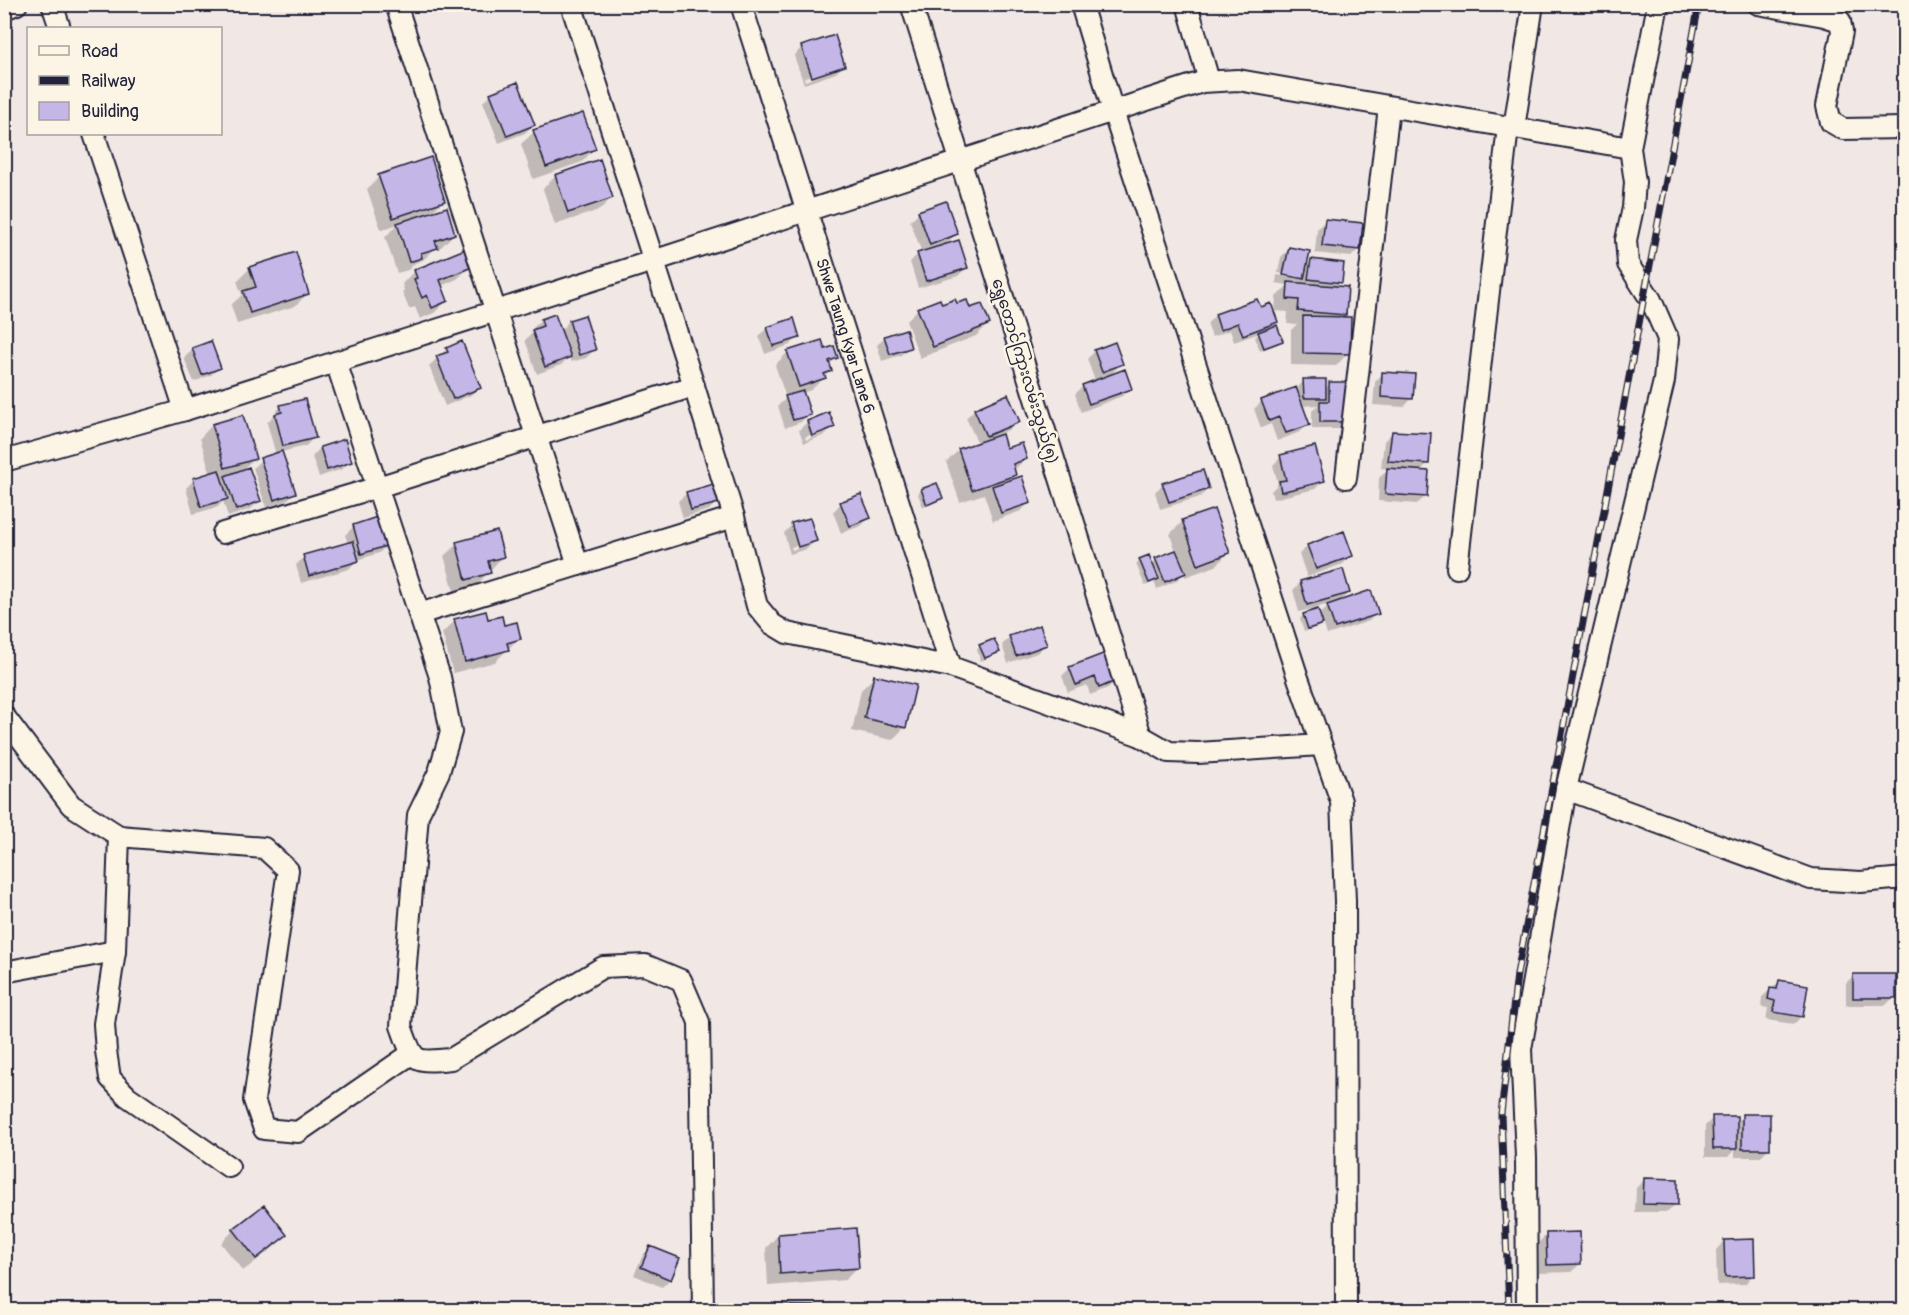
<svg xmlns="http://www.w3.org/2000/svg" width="1909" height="1315" font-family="Pangolin,'Noto Sans Myanmar',sans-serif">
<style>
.shadow{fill:#0003;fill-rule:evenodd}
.building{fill:#c4b6e7;stroke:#22223b;stroke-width:1.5}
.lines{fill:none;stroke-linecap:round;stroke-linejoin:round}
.minor-casing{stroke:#22223b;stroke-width:24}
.minor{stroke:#fcf5e5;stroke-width:20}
.rail-casing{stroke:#22223b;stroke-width:7}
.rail{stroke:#fcf5e5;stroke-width:4.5;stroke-dasharray:14;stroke-linecap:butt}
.labels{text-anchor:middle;stroke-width:5;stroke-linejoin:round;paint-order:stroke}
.street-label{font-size:16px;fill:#22223b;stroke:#fcf5e5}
</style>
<rect width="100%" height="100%" fill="#f1e8e5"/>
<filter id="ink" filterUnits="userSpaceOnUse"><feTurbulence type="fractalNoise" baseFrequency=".0167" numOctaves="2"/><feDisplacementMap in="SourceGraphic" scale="12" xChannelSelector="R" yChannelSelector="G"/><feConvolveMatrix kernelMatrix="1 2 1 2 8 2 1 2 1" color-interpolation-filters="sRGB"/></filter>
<g filter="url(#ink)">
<path class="shadow" d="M802,47L844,65L836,73L804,84L794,56ZM836,67V70L805,81L804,78Z
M491,94L533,125L525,133L499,143L483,102Z
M534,132L594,149L582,162L533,179L521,144Z
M555,176L612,198L599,210L555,225L543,189Z
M379,177L444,200L430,214L454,234L441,247L435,249L423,260L415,263L408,270L397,273L385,237L398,224L381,230L367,189Z
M945,203L956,234L944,246L966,268L958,276L918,288L910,262L918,254L922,253L910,221L918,213Z
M1325,221L1359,249L1351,257L1315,253L1317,229Z
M1289,249L1305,268L1311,261L1340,282L1335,288L1345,314L1340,319L1348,353L1336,366L1291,365V330L1297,324H1287L1288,312L1275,311L1276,297L1288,285L1276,283L1277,275L1299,279V276L1278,273L1281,257Z
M464,251L470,267L457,279L441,286L447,301L434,313L420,319L415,307L409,309L402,292L404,290L402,284L414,271Z
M250,268L308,293L295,306L237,324L231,305L242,295L237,281Z
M1257,301L1260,309L1276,321L1267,330L1282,340L1278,344L1260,351L1255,337L1260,333L1234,342L1230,330L1212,337L1207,324L1215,315Z
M956,305L970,310L988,324L976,336L920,358L906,321L918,309Z
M541,320L560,331L569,321L594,350L586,358L571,362L569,357L561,365L537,374L525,340L534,331L533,328Z
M793,320L798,337L790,345L765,354L759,336L767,328Z
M885,337L909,347L901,355L882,361L877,345Z
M821,342L824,351L836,358L829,365L831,371L824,378L811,390L802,393L809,414L801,422L785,428L778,406L786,398L775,365L787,353Z
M193,349L220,367L211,375L194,382L184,358Z
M447,349L479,387L471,395L445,406L429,366Z
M1095,351L1121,364L1109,376L1130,388L1122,396L1081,412L1075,394L1083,386L1095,381L1087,359Z
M1383,373L1412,398L1404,407L1373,405L1375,382Z
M1304,381L1325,389L1330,384L1348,421L1340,429H1312V411L1318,405L1302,406L1308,424L1300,432L1277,441L1271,424L1261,428L1254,409L1262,401L1296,389Z
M1007,396L1019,421L1010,429L1000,434L1005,450L1026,458L1013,471L1015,475L1007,483L1029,503L1021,511L993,521L984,494L960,502L946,462L959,450L978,444L966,418L974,410Z
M281,406L314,437L306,446L281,452L294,493L286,501L266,507L253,468L261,460L276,455L267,423Z
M807,422L833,427L825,435L804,443L799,430ZM826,429V432L806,440L805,437Z
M212,425L254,458L241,471L259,501L251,509L228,517L223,501L218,507L193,514L186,488L194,480L211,475L200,438Z
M1392,433L1428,463L1419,472L1426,496L1417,504L1378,501L1379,478L1388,469L1381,468L1384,441Z
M320,448L351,461L342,469L319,477L312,457Z
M1281,457L1323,481L1315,489L1273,499L1271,491L1278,484L1273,465Z
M1163,484L1208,489L1200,497L1160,509L1155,492Z
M936,485L941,498L937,501L923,507L918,494L921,490Z
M687,493L717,502L709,510L683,518L678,501Z
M841,503L869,518L861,526L841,533L833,512Z
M379,518L388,544L379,553L357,560L349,569L301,583L296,565L304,557L348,544L345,535L353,527Z
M1183,521L1228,553L1216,566L1185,577L1184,573L1176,581L1157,589L1154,582L1145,586L1136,564L1140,560L1151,565L1156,560L1176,551L1170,534Z
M792,525L815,541L807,549L790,554L784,533ZM808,542V545L792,550L791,547Z
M457,544L502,557L477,585L454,591L444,556Z
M1308,546L1351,556L1343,564L1307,577L1299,554Z
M1301,582L1348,593L1339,602L1377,613L1369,621L1327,635L1323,622L1318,627L1304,632L1300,619L1303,615L1317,611L1319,616L1330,604L1299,612L1293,590Z
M455,621H487L503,627L519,638L495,662L453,673L442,633Z
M1010,637L1045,645L1037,653L1008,663L1002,645Z
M980,646L998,651L994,655L981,661L977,650Z
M1070,668L1116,680L1108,688L1090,695L1087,685L1068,692L1062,676Z
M874,677L905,727L892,740L852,731L861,690Z
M1854,975L1894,997L1886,1005H1846V983Z
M1779,982L1802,1016L1794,1024L1766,1020L1768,1008L1761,1007L1762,997Z
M1904,1037V1065L1895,1063L1898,1044Z
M1743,1116L1768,1149L1760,1157H1735V1149L1728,1157H1705V1126L1713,1118L1735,1123Z
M1644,1180L1676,1204L1668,1212H1635L1636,1188Z
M264,1207L285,1235L273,1248L243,1271L221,1243L234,1230Z
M1547,1234L1580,1264L1571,1272L1539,1273V1242Z
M778,1235L857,1268L845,1280L768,1286L766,1248Z
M1724,1241L1753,1275L1745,1284L1717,1285L1716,1250Z
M651,1247L670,1279L662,1287L634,1275L643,1255Z
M773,1306L815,1307V1310H768Z"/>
<path class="building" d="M835,35L845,66L812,77L801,46Z
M518,82L535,125L507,136L490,93Z
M583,113L596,149L546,167L533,130Z
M431,157L445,201L393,218L378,175Z
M600,159L613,198L568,213L555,175Z
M946,201L958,234L930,245L918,211Z
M447,207L455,234L435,241L438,248L421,253L422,258L409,262L397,223Z
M1325,219L1363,223L1360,250L1322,246Z
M959,240L968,268L926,281L917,253Z
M1289,247L1310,251L1304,279L1283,275Z
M465,249L472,267L440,280L448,301L432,308L427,295L422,298L414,279L417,278L414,270Z
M296,252L309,294L250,313L243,291L256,287L249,267Z
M1311,259L1344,263L1342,283L1308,279Z
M1288,282L1348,287L1346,315L1298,311L1299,300L1287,299Z
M940,299L942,304L955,299L957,303L967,300L970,308L982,304L990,324L933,347L917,308Z
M1257,299L1261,307L1271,303L1278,322L1243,335L1238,323L1220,330L1215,314Z
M555,314L571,357L545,367L532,330L543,326L541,319Z
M585,315L596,350L579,355L569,320Z
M1303,316L1351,317L1350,354L1303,353Z
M794,318L800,338L773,346L767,327Z
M1277,325L1283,341L1264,348L1258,332Z
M906,329L911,348L890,354L884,336Z
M822,340L825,349L834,346L838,358L829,361L832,371L824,374L826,378L799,387L787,351Z
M211,341L221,368L202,375L192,348Z
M462,341L481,388L453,399L436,356L448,352L446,348Z
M1115,342L1123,364L1102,372L1094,350Z
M1125,369L1132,389L1089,404L1082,385Z
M1382,372L1415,374L1413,399L1381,397Z
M1303,379H1326V398H1304Z
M1329,382H1349L1350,422H1320V401H1329Z
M1296,387L1310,425L1286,433L1279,417L1269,421L1261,400Z
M803,391L811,415L793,420L785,396Z
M1008,394L1020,422L986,436L974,409Z
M305,399L316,438L283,446L275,414L282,412L280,405Z
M829,412L835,427L812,436L807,421Z
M243,415L256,459L225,468L212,424Z
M1392,431L1431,433L1429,464L1388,461Z
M1002,434L1006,448L1022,443L1027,459L1013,464L1016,475L972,490L958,449Z
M345,439L352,462L327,470L320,447Z
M1315,446L1325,481L1281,492L1279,481L1286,480L1280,455Z
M282,451L296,493L274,500L260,458Z
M249,467L261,501L236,510L225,476Z
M1387,468L1429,471L1427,497L1385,494Z
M219,470L228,499L201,507L193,478Z
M1203,470L1209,489L1169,502L1162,483Z
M1022,476L1031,503L1001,513L992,486Z
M937,483L943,498L927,505L921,489Z
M714,484L719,503L691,510L686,492Z
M861,494L871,518L850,526L840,502Z
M1214,509L1230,553L1198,565L1182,520Z
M380,516L389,545L361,554L353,525Z
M810,518L817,541L798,547L791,523Z
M497,531L504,557L488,561L491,573L466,580L456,542Z
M1344,531L1353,556L1316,569L1307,545Z
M353,541L359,561L309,576L303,555Z
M1176,550L1186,573L1165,582L1155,558Z
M1149,555L1159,579L1149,583L1139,559Z
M1343,569L1350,593L1307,605L1300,581Z
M1371,590L1379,614L1335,628L1327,605Z
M1318,609L1323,624L1308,629L1303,614Z
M486,611L488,619L502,616L504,625L517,622L521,639L507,643L509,650L465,662L454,619Z
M1040,625L1047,645L1016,656L1009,636Z
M994,639L1000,652L985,658L979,645Z
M1108,652L1118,680L1099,688L1095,677L1076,685L1069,667Z
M874,675L916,685L906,728L864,718Z
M1853,974H1896V998H1853Z
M1779,980L1808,985L1803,1017L1773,1012L1775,1001L1768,999L1770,988L1777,989Z
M1742,1114H1770V1149H1742Z
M1712,1116H1737V1149H1713Z
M1644,1178L1678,1179V1205L1643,1204Z
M264,1205L287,1235L256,1259L233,1229Z
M856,1228L859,1268L780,1274L778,1234Z
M1580,1232L1581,1264L1547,1265L1546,1233Z
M1754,1239L1755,1276L1725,1277L1724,1240Z
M650,1246L680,1258L671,1280L641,1267Z
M772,1305L817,1306V1310H772Z"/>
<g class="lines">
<defs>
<g id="minor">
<path d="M52,4L60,28"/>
<path d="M396,4L578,565"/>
<path d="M571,4L694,386L734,517L757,606L772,624L787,633L951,667L1141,736L1169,752L1198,753L1321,745"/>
<path id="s1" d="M741,4L951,667"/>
<path d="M911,4L1141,736"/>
<path d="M1081,4L1113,111L1298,678L1341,801L1345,901L1346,1310"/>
<path d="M1187,4L1209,81"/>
<path d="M1758,4L1824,16L1840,21L1842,32L1827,106L1831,122L1843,129L1904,128"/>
<path d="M4,9L17,4"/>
<path d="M1514,128L1533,4"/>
<path d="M94,134L185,410"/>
<path d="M336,362L440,677L451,732L439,772L418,815L401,1026C414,1062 412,1063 451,1059L603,967L645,965L681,980L699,1022L703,1310"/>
<path d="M4,461L185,410L653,261L1202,82L1238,80L1630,148"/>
<path d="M1346,478L1389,107"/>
<path d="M223,533L378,487L694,386"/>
<path d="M1457,568L1508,127"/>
<path d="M419,614L734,517"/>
<path d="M4,716L71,805L119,836L264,848L288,870L254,1100L264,1129L298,1132L411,1054"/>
<path d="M1566,789L1811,879L1861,882L1904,878"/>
<path d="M119,836L115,951L104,1024L106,1051L110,1078L127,1096L229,1167"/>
<path d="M4,972L115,951"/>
<path d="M1527,1310L1526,1157L1521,1049L1566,789L1664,381L1668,339L1651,300L1628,264L1626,240L1633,208L1635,182L1630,148L1658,4"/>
</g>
</defs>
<use href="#minor" class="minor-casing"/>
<use href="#minor" class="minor"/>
<defs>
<path id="rail" d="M1509,1310L1501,1114L1517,974L1699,4"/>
</defs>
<use href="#rail" class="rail-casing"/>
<use href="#rail" class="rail"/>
</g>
</g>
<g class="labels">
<g class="street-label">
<text dy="6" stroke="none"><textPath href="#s1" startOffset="348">Shwe Taung Kyar Lane 6</textPath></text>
<text transform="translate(1026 371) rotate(73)" y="6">ရွှေတောင်ကြားလမ်းသွယ်(၅)</text>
</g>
</g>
<rect width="1909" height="1315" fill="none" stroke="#fcf5e5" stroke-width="24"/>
<rect x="12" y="12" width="1885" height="1291" fill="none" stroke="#22223b" stroke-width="2" filter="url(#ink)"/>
<rect x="27" y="27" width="195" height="108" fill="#fcf5e5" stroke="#a5a1a1" stroke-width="1.5"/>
<rect x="39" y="46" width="30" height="9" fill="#fcf5e5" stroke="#a5a1a1" stroke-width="1.5"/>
<text x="81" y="57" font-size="18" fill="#22223b">Road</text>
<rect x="39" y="76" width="30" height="9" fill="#22223b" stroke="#a5a1a1" stroke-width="1.5"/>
<text x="81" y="87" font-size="18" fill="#22223b">Railway</text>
<rect x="39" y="102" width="30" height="18" fill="#c4b6e7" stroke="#a5a1a1" stroke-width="1.5"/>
<text x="81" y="117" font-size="18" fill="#22223b">Building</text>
</svg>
